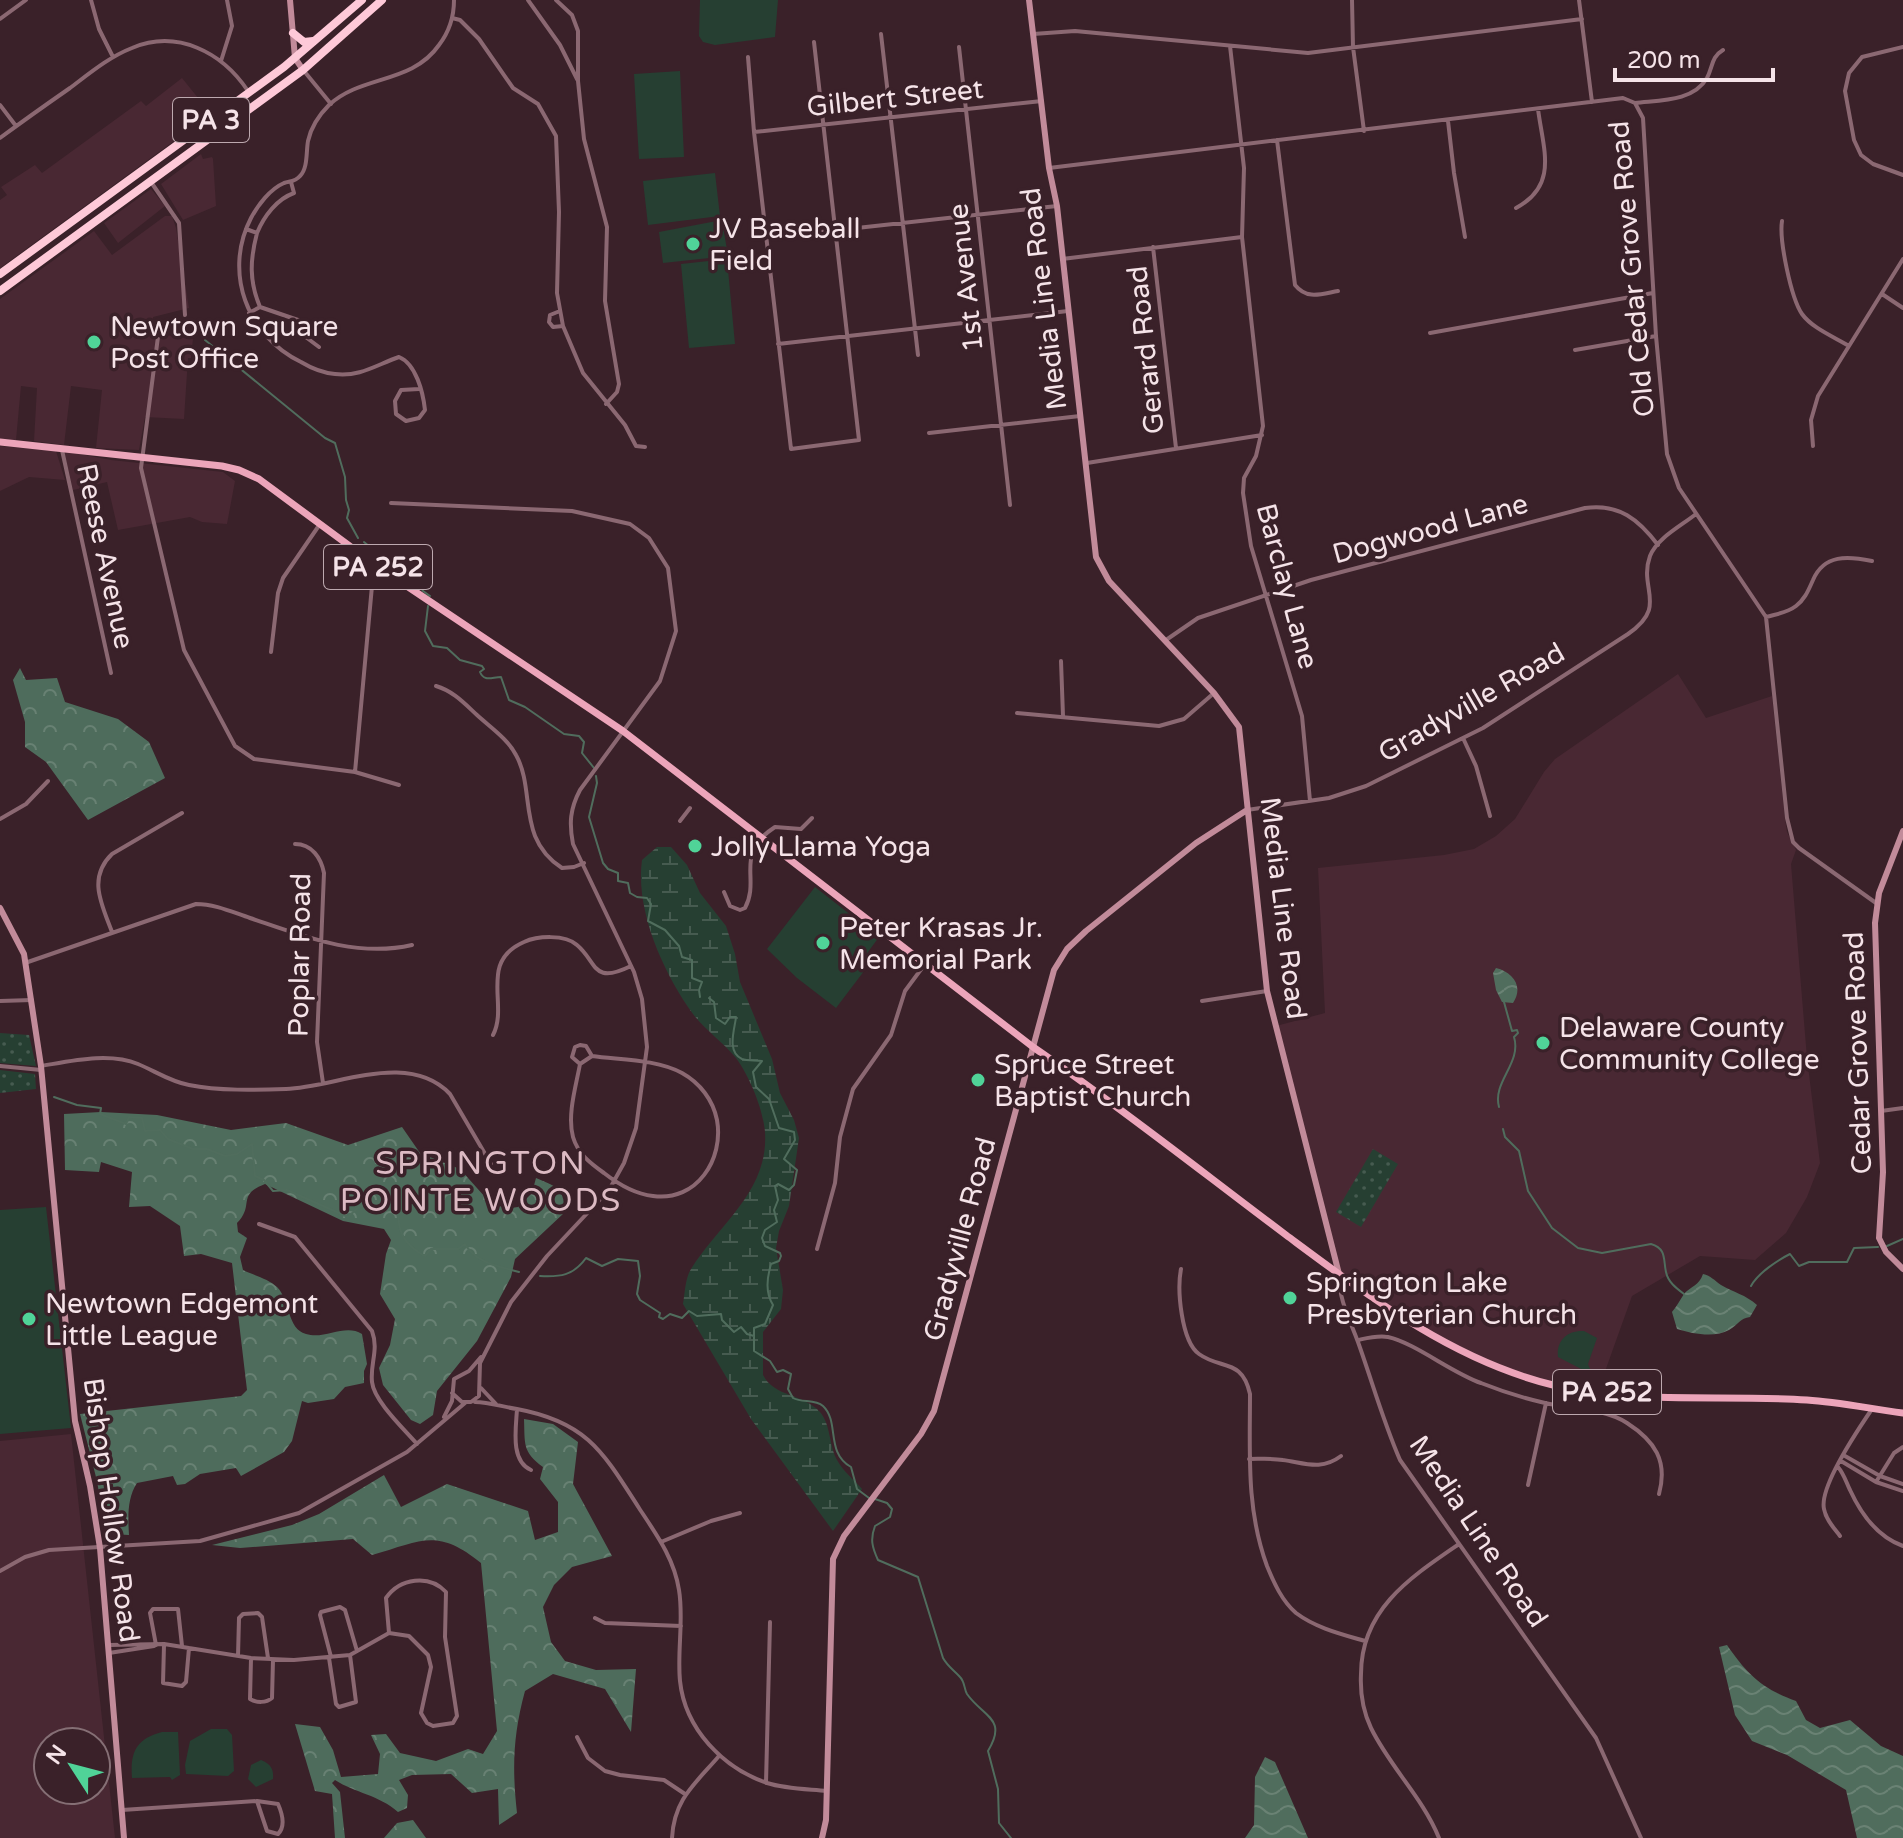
<svg xmlns="http://www.w3.org/2000/svg" width="1903" height="1838" font-family="'Varela Round',sans-serif">
<style>
.built{fill:#492833;fill-rule:evenodd}
.green{fill:url(#green-dots)}
.forest{fill:url(#forest-crowns)}
.wetland{fill:url(#wetland-marsh)}
.pitch{fill:#263f32}
.water{fill:url(#water-waves)}
.lines{fill:none;stroke-linecap:round;stroke-linejoin:round}
.stream{stroke:#506d5d;stroke-width:2}
.street{stroke:#8b6872;stroke-width:4}
.secondary{stroke:#c28b9a;stroke-width:6}
.primary{stroke:#eca5ba;stroke-width:7}
.highway{stroke:#fec9d8;stroke-width:8}
.poi-dot{fill:#50d398;stroke:#3a2129;stroke-width:3}
.labels{text-anchor:middle;stroke-width:7;stroke-linejoin:round;paint-order:stroke}
.shield{fill:#3a2129;stroke:#bda9af;stroke-width:2}
.shield-label{font-size:26px;font-weight:bold;fill:#f5e3e8}
.street-label{font-size:28px;fill:#f5e3e8;stroke:#3a2129}
.poi-label{font-size:28px;fill:#f5e3e8;stroke:#3a2129;text-anchor:start}
.quarter-label{font-size:32px;letter-spacing:2px;fill:#dcbac3;stroke:#3a2129}
</style>
<defs>
<pattern id="green-dots" width="8" height="8" patternUnits="userSpaceOnUse" patternTransform="scale(2)"><rect width="8" height="8" fill="#263f32"/><path d="M2 2h.1M6 6h.1" fill="none" stroke="#465b50" stroke-width="1.8" stroke-linecap="round"/></pattern>
<pattern id="forest-crowns" width="20" height="18" patternUnits="userSpaceOnUse" patternTransform="scale(2)"><rect width="20" height="18" fill="#4e6c5c"/><path d="M2 6a3 3 0 1 1 6 0M12 15a3 3 0 1 1 6 0" fill="none" stroke="#688173"/></pattern>
<pattern id="wetland-marsh" width="20" height="14" patternUnits="userSpaceOnUse" patternTransform="scale(2)"><rect width="20" height="14" fill="#263f32"/><path d="M1 5h8M5 5V1M11 12h8M15 12V8" fill="none" stroke="#465b50"/></pattern>
<pattern id="water-waves" width="16" height="10" patternUnits="userSpaceOnUse" patternTransform="scale(2)"><rect width="16" height="10" fill="#506d5d"/><path d="M0 5q4-4 8 0t8 0" fill="none" stroke="#6a8274"/></pattern>
</defs>
<rect width="100%" height="100%" fill="#3a2129"/>
<path class="built" d="M182,78L211,114L0,268V200L7,195L1,187L35,165L42,173L141,101L146,106Z
M201,154L203,159L212,157L213,159L216,206L183,220L161,184Z
M151,189L165,206L118,243L104,223Z
M165,216H172L176,228L189,308L153,317L154,334L193,338L191,358H188L184,419L145,417L139,450L96,448L102,390L71,386L64,445L34,441L37,388L21,386L16,440L0,439V299L94,231L112,255Z
M0,446L56,451L65,480L29,477L0,491Z
M64,451L111,460L223,472L235,481L227,524L202,522L190,517L118,530L107,482L73,490Z
M1678,674L1706,718L1772,696L1785,819L1787,832L1796,850L1791,864L1807,1058L1820,1163L1807,1197L1786,1233L1755,1260L1700,1256L1632,1296L1598,1391L1515,1374L1450,1344L1339,1274L1276,1026L1325,1013L1318,868L1444,855L1474,849L1496,836L1515,819L1544,772L1555,759Z
M71,1434L115,1838H0V1441ZM48,1742H96V1790H48Z"/>
<path class="green" d="M0,1033L29,1035L36,1066L0,1063Z
M0,1070L35,1074L36,1089L0,1093Z
M1373,1149L1398,1164L1361,1227L1336,1212Z"/>
<path class="forest" d="M20,668L26,680L57,678L65,702L118,719L149,742L165,778L88,820L46,762L25,747V722L13,680Z
M101,1112L157,1115L231,1130L286,1123L348,1145L402,1127L420,1153L460,1169L485,1197L505,1209L518,1207L532,1193L536,1178C557,1187 565,1188 564,1213L515,1259L511,1277L477,1341L437,1391L433,1415L420,1424L411,1420L383,1385L379,1368L390,1345L395,1319L380,1294L386,1254L391,1240L384,1229L343,1221L265,1184C236,1195 255,1205 237,1223L238,1232L247,1238L240,1257L243,1270C253,1275 269,1279 277,1287C290,1300 287,1329 306,1334C325,1340 345,1323 362,1334L367,1364L364,1371V1383L345,1387L334,1399L308,1403L302,1401L292,1441L284,1452L241,1476L236,1468L200,1474L185,1484L177,1485L173,1476L137,1483C127,1498 128,1518 129,1535L112,1534L105,1527L97,1481L80,1414L241,1396L247,1390L232,1263L201,1254L184,1256L180,1226L150,1206L129,1207L132,1172L101,1162L99,1172L65,1170L64,1114Z
M524,1419L553,1424L578,1442L573,1484L612,1556L572,1567L554,1585L543,1607L551,1642L565,1661L596,1670L636,1669L631,1732L605,1689L553,1674L525,1691C513,1735 512,1768 517,1813L499,1825L498,1789L472,1793L451,1774L412,1775L399,1780L408,1795L407,1808L398,1812C379,1795 355,1793 335,1780L332,1783L340,1792L345,1838H335L332,1794L315,1791L295,1724L320,1727L333,1750L341,1777L378,1774L380,1754L371,1735L386,1734L400,1753L436,1761L468,1749L483,1754L497,1731L481,1563C437,1527 421,1541 372,1555L353,1539L240,1548L212,1545L292,1525L319,1514L384,1475L401,1507L447,1484L528,1511L535,1540L558,1532V1502L540,1479L543,1467C522,1452 525,1443 524,1419Z
M413,1820L426,1838H384L397,1823Z"/>
<path class="wetland" d="M657,847H671L687,865L700,893L726,926L735,954L740,982L772,1059L780,1093L794,1120L799,1138L789,1206L779,1231L776,1248L783,1290L781,1309L763,1332V1375C774,1397 804,1394 820,1412C831,1425 829,1446 837,1460C843,1471 854,1480 862,1489L833,1531L751,1419L683,1304C685,1293 685,1279 691,1269C719,1224 769,1191 765,1132C763,1109 750,1077 736,1058C723,1042 705,1030 693,1014C664,974 635,911 642,860Z"/>
<path class="pitch" d="M700,0H778L775,37L715,45L703,42L699,36Z
M680,71L684,157L639,159L634,74Z
M715,173L720,216L648,225L643,181Z
M722,220L728,256L663,263L659,232Z
M727,259L735,344L689,348L681,264Z
M815,887L879,937L868,952L874,958L836,1008L797,978L767,949Z
M46,1207L71,1428L0,1434V1210Z
M1584,1331L1597,1338L1588,1364L1590,1369L1585,1371L1558,1357C1556,1341 1567,1330 1584,1331Z
M211,1729H227L232,1735L234,1771L228,1776L186,1774L185,1765L190,1741Z
M162,1732H178L180,1775L172,1780L170,1777L132,1778C130,1752 136,1739 162,1732Z
M261,1760C270,1764 274,1768 273,1779L256,1787L248,1779L251,1765Z"/>
<path class="water" d="M1496,968C1513,972 1524,987 1513,1003L1502,1002L1496,990L1493,973Z
M1703,1274C1711,1276 1714,1280 1721,1285C1733,1292 1746,1295 1757,1305L1750,1317C1740,1318 1738,1325 1729,1330C1715,1338 1693,1334 1677,1329L1672,1312C1677,1306 1680,1300 1684,1294C1691,1286 1699,1286 1703,1274Z
M1727,1645C1747,1674 1762,1689 1796,1701L1806,1720L1820,1728L1850,1720L1881,1746L1903,1756V1838H1857L1846,1790L1787,1755L1752,1741L1735,1715L1719,1647Z
M1265,1757L1275,1762L1308,1838H1245L1254,1825L1255,1777Z"/>
<g class="lines">
<path class="stream" d="M205,340L325,438L335,443L345,477L346,500L349,510L347,518L358,538
M364,542C384,557 382,574 415,575L423,591L430,596
M428,606L425,631L433,646L447,648L460,660L482,666L484,669L480,672C484,682 492,677 501,677L509,700L525,707L564,734L579,736L584,742L582,753L594,768
M596,776L597,783L589,817L603,863L608,869L618,873V881L628,883L630,893L637,897L647,898L651,904L648,921L665,930L679,946L682,957L692,960V978L702,982L699,990L700,997
M709,998L714,1002L716,1018L725,1024L730,1017H736C735,1028 726,1052 742,1059C747,1061 756,1060 762,1061L753,1072L756,1087L769,1099L779,1128L794,1132L795,1140L784,1159L797,1170L794,1185L789,1190L778,1184L775,1186L778,1200L774,1210L777,1222L765,1230L762,1238L765,1246L780,1253L781,1256L779,1261L771,1264C767,1278 765,1292 773,1305L765,1324L754,1328V1351L770,1361L777,1372L783,1370L791,1374L788,1389L793,1398C802,1403 815,1399 823,1406C840,1422 825,1452 851,1467L857,1489L869,1498
M54,1097L77,1105L101,1108L100,1114L126,1124L129,1117L142,1118L145,1131L160,1130L168,1139L193,1149H207L225,1156L237,1154L252,1144L255,1176L264,1180L273,1191L287,1190L348,1217L361,1205L377,1215L392,1207L399,1210C396,1231 406,1246 425,1256L431,1249H458L465,1244C476,1263 498,1266 519,1272
M1499,1107C1492,1082 1522,1063 1514,1037L1518,1033L1517,1030L1512,1031L1504,1002
M1503,1129L1505,1137L1519,1151L1528,1191L1552,1228L1578,1248L1602,1253L1651,1244C1667,1249 1663,1259 1666,1272C1668,1282 1676,1288 1684,1294
M1887,1246L1903,1239
M540,1276C560,1277 573,1276 586,1258L602,1266L618,1259L638,1261L640,1276L637,1294L640,1300L660,1313L659,1317L663,1319L670,1314L682,1318L689,1311L697,1316L721,1314L722,1320L734,1332L741,1327L747,1334L754,1336
M1751,1286C1758,1273 1778,1260 1790,1254L1799,1266L1809,1262H1847L1854,1248L1878,1247
M875,1499L887,1503L892,1509L890,1517L875,1526C870,1539 872,1547 878,1560L918,1577L943,1658C948,1667 954,1670 960,1677C965,1682 964,1689 967,1694C983,1717 1008,1718 988,1751L998,1789L999,1823L1011,1838"/>
<path class="street" d="M91,0L99,29L113,57
M528,0L560,45L577,79
M556,0L572,15L578,31V81L584,139L607,227L605,301L619,384L617,392L606,404
M1352,0L1353,47L1364,131
M1579,0L1592,102
M452,18L460,20L479,39L513,88L538,104L556,136L559,212L557,293L563,326L583,373L625,425L636,446L645,447
M0,19L26,0
M881,34L918,355
M1033,34L1075,31L1308,53L1582,19
M1230,46L1244,168L1242,237L1263,426L1256,456L1244,478L1243,493L1251,546L1302,716L1310,801
M959,47L1010,505
M1903,47L1862,57L1849,73L1845,91L1854,140L1861,155L1873,164L1903,175
M748,57L754,132L791,449L859,440L814,42
M221,61L232,26L227,0
M304,71L331,104
M1635,103C1659,100 1693,102 1707,78C1713,67 1711,57 1723,50
M0,105L16,126
M1448,121L1454,173L1465,237
M754,132L1042,101
M0,138C23,121 47,104 70,88C90,73 109,57 132,48C177,29 222,52 248,91
M1277,140L1295,285C1307,300 1321,294 1338,291
M1049,168L1623,98L1635,103L1643,118L1656,336L1667,454L1679,488L1766,617L1787,818L1793,842L1799,848L1876,903
M151,182L179,223L185,315
M1516,208C1559,185 1543,149 1538,109
M1782,221C1779,240 1791,298 1802,314C1812,328 1834,337 1849,346
M246,229L257,233C250,260 249,281 260,307L249,313
M257,233C264,216 277,199 294,193L291,182
M766,238L1057,206
M1153,247L1176,448
M1062,259L1242,237
M1882,294L1903,308
M260,307L298,320L307,338L319,347
M560,311L550,315L549,322L553,327L563,326
M159,329L141,468L184,650L235,746L254,759L355,772L399,785
M1430,333L1653,293
M778,344L1068,311
M1575,350L1656,336
M419,389L401,390L395,401L396,414L406,421L419,418L425,410C423,392 416,364 399,357C376,365 360,377 335,374C323,373 311,368 301,362C247,336 223,272 251,218C258,205 270,189 284,183C290,181 295,182 300,176C308,168 306,152 308,141C311,127 319,115 329,105C361,75 412,84 439,45C449,32 454,17 454,0
M929,433L1080,416
M1813,446L1811,420L1818,396L1903,259
M62,450L111,673
M1087,463L1262,435
M391,503L572,511L630,524L649,538L668,568L676,631L660,681L580,790C570,809 569,823 573,844L634,972L642,999L647,1047L636,1128L624,1163L609,1190L547,1256L511,1302L480,1363L479,1396L471,1402H462L452,1393
M1766,617C1776,614 1787,613 1796,606C1805,599 1808,591 1813,580C1824,554 1848,556 1872,561
M1166,640L1198,618L1311,580L1585,508C1619,503 1639,520 1658,545
M271,652L278,593L283,578L320,524
M1061,661L1063,716
M436,686C453,691 464,703 477,715C490,727 508,739 516,755C536,791 516,838 562,868L574,867L584,863
M1017,713L1159,726L1184,719L1214,693
M1463,738L1476,766L1490,816
M355,772L374,564
M1247,810L1329,798L1366,786L1483,728L1628,634C1669,606 1638,589 1650,556C1657,538 1681,526 1696,514
M0,819L26,804L48,781
M680,821L690,808
M295,844C312,844 321,858 324,873L317,1042L323,1083
M724,892L730,906L740,910L745,908C761,878 733,854 775,827L801,829L812,818
M112,932C102,905 87,878 112,854L182,813
M25,963L196,904C215,904 232,912 250,918C303,936 356,958 412,945
M0,1001L32,1000
M1202,1001L1267,991
M493,1035C509,1005 478,962 524,942C537,936 565,934 577,945C598,963 592,985 631,966
M592,1056C620,1060 656,1059 682,1073C700,1083 713,1100 717,1120C724,1159 697,1202 653,1196C635,1194 618,1184 604,1173C590,1163 578,1154 573,1137C567,1115 576,1086 580,1064Z
M580,1064L572,1057L575,1047L580,1045L586,1046L592,1056
M0,1066L41,1070
M41,1066C71,1061 109,1052 138,1064C155,1071 171,1082 189,1085C219,1091 255,1090 286,1089C337,1087 408,1050 450,1094L491,1164
M1881,1111L1903,1108
M259,1224L295,1237L372,1331C379,1350 370,1363 372,1382C374,1401 404,1429 417,1444
M817,1249L835,1183L840,1137L853,1089L891,1035L905,991L925,964
M1181,1269C1177,1289 1181,1341 1199,1354C1221,1370 1242,1358 1250,1394C1250,1453 1246,1509 1267,1566C1274,1583 1282,1601 1296,1613C1316,1628 1341,1634 1365,1641
M1339,1276C1339,1300 1350,1320 1358,1342C1372,1381 1383,1421 1400,1460L1596,1738L1641,1838
M1358,1340C1367,1338 1378,1335 1388,1337C1415,1343 1452,1373 1481,1383C1501,1391 1523,1398 1545,1403C1571,1409 1604,1408 1627,1423C1655,1441 1668,1461 1659,1494
M481,1388L496,1404
M475,1402C489,1402 503,1407 517,1409C587,1422 603,1452 639,1508C656,1534 674,1558 679,1590C684,1620 677,1651 680,1681C685,1729 723,1768 767,1783C786,1789 807,1789 827,1791
M517,1409C516,1428 510,1461 531,1470
M444,1417L452,1401L454,1379L469,1371L481,1357
M1845,1456L1880,1476L1903,1484
M1249,1459C1261,1459 1272,1458 1283,1460C1305,1463 1321,1471 1341,1456
M1841,1461L1876,1482L1903,1491
M1838,1467C1844,1474 1846,1482 1850,1490C1861,1514 1878,1537 1903,1546
M1876,1482L1894,1453L1903,1447
M1528,1485L1546,1403
M1840,1536C1834,1528 1826,1520 1824,1509C1819,1487 1859,1428 1872,1409
M661,1542L711,1521L740,1513
M0,1571L25,1557L49,1550L200,1541L299,1513L407,1452L465,1403
M595,1618L605,1623L681,1626
M109,1645L164,1644L251,1658L294,1660L350,1655L389,1633L409,1636L428,1655L431,1667L421,1713L427,1723L433,1726L453,1723L457,1716L445,1637L446,1592C429,1574 400,1578 386,1598L389,1633
M156,1645L150,1613L153,1609H178L182,1646
M164,1645L163,1683L182,1686L186,1682L189,1648
M109,1653L154,1646
M238,1656L239,1618L243,1614L258,1613L262,1617L268,1658
M331,1657L320,1615L321,1612L340,1607L345,1610L357,1651
M329,1658L336,1704L339,1707L356,1702L350,1655
M251,1659L250,1699C257,1703 266,1703 272,1698L273,1660
M577,1737L588,1758L605,1771L620,1775L664,1780L685,1794
M766,1783L770,1622
M122,1810L257,1801L278,1804C282,1813 286,1826 278,1834L267,1831L257,1801
M672,1838C674,1799 695,1784 719,1756
M1439,1838C1423,1798 1390,1767 1371,1728C1363,1711 1360,1693 1361,1674C1361,1609 1411,1577 1459,1544"/>
<path class="secondary" d="M290,0L295,58L303,70
M1029,0L1049,168L1057,206L1096,557L1109,581L1214,693L1239,727L1267,991L1339,1274
M1903,831L1879,893L1875,923L1883,1172L1879,1238L1886,1252L1903,1269
M0,908L24,954L41,1066L75,1421L90,1486L100,1548L124,1838
M822,1838L826,1820L833,1559L844,1536L921,1434L934,1411L1054,970L1067,949L1086,931L1196,843L1247,810"/>
<path class="primary" d="M0,442L222,466L239,470L259,479L374,564L623,731L1033,1047C1119,1106 1202,1172 1286,1235C1367,1295 1453,1361 1553,1385C1636,1405 1723,1394 1807,1400C1839,1402 1871,1409 1903,1413"/>
<path class="highway" d="M293,33L304,42L313,41
M0,274L284,67L362,0
M0,291L303,70L382,0"/>
</g>
<g class="poi-dot">
<circle cx="693" cy="244" r="8"/>
<circle cx="94" cy="342" r="8"/>
<circle cx="695" cy="846" r="8"/>
<circle cx="823" cy="943" r="8"/>
<circle cx="1543" cy="1043" r="8"/>
<circle cx="978" cy="1080" r="8"/>
<circle cx="1290" cy="1298" r="8"/>
<circle cx="29" cy="1319" r="8"/>
</g>
<g class="labels">
<g class="shield">
<rect x="173" y="98" width="76" height="44" rx="6"/>
<rect x="324" y="545" width="108" height="44" rx="6"/>
<rect x="1553" y="1370" width="108" height="44" rx="6"/>
</g>
<g class="shield-label">
<text x="211" y="129">PA 3</text>
<text x="378" y="576">PA 252</text>
<text x="1607" y="1401">PA 252</text>
</g>
<g class="street-label">
<text transform="translate(895 97) rotate(-6)" y="10">Gilbert Street</text>
<text transform="translate(1631 269) rotate(-95)" y="10">Old Cedar Grove Road</text>
<text transform="translate(965 278) rotate(-96)" y="10">1st Avenue</text>
<text transform="translate(1043 299) rotate(-97)" y="10">Media Line Road</text>
<text transform="translate(1145 350) rotate(-96)" y="10">Gerard Road</text>
<text transform="translate(1430 528) rotate(-15)" y="10">Dogwood Lane</text>
<text transform="translate(106 556) rotate(78)" y="10">Reese Avenue</text>
<text transform="translate(1288 586) rotate(75)" y="10">Barclay Lane</text>
<text transform="translate(1471 702) rotate(-30)" y="10">Gradyville Road</text>
<text transform="translate(1284 908) rotate(83)" y="10">Media Line Road</text>
<text transform="translate(299 955) rotate(-89)" y="10">Poplar Road</text>
<text transform="translate(1857 1053) rotate(-92)" y="10">Cedar Grove Road</text>
<text transform="translate(959 1239) rotate(-75)" y="10">Gradyville Road</text>
<text transform="translate(112 1510) rotate(82)" y="10">Bishop Hollow Road</text>
<text transform="translate(1479 1531) rotate(56)" y="10">Media Line Road</text>
</g>
<g class="poi-label">
<text x="709" y="238">JV Baseball<tspan x="709" dy="32">Field</tspan></text>
<text x="110" y="336">Newtown Square<tspan x="110" dy="32">Post Office</tspan></text>
<text x="711" y="856">Jolly Llama Yoga</text>
<text x="839" y="937">Peter Krasas Jr.<tspan x="839" dy="32">Memorial Park</tspan></text>
<text x="1559" y="1037">Delaware County<tspan x="1559" dy="32">Community College</tspan></text>
<text x="994" y="1074">Spruce Street<tspan x="994" dy="32">Baptist Church</tspan></text>
<text x="1306" y="1292">Springton Lake<tspan x="1306" dy="32">Presbyterian Church</tspan></text>
<text x="45" y="1313">Newtown Edgemont<tspan x="45" dy="32">Little League</tspan></text>
</g>
<g class="quarter-label">
<text x="481" y="1174">SPRINGTON<tspan x="481" dy="37">POINTE WOODS</tspan></text>
</g>
</g>
<g transform="translate(72 1766) rotate(306)"><circle r="38" fill="#3a2129" stroke="#856f75" stroke-width="2"/>
<path d="M0-6L14 30L0 20L-14 30Z" fill="#50d398"/>
<text y="-12" font-size="22" font-weight="bold" text-anchor="middle" fill="#f5e3e8">N</text>
</g>
<path d="M1615 68v12h158v-12" fill="none" stroke="#f5e3e8" stroke-width="4"/>
<text x="1627" y="68" font-size="24" fill="#f5e3e8" stroke="#3a2129" stroke-width="6" paint-order="stroke">200 m</text>
</svg>
